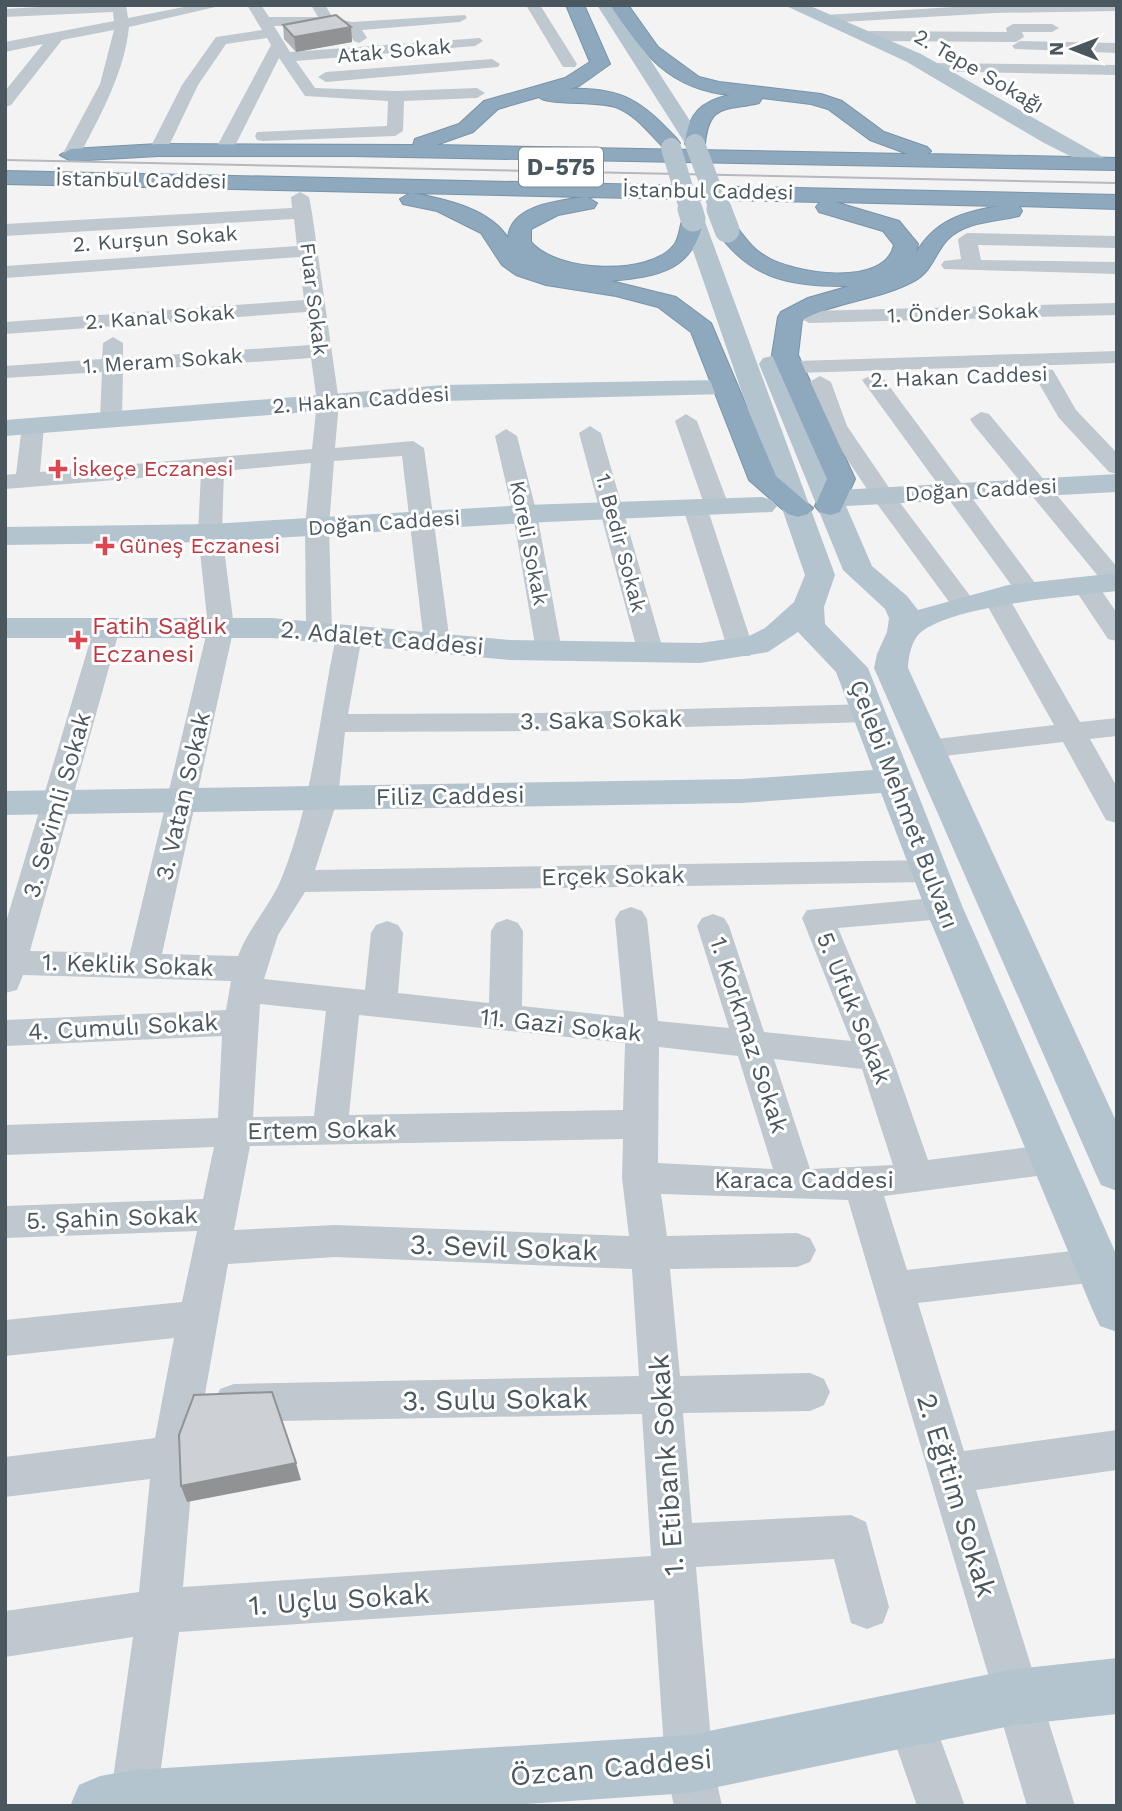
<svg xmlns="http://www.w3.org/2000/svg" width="1122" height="1811" font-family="'Work Sans',sans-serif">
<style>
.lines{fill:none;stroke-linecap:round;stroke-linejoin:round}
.highway-casing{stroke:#7994a9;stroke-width:2}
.minor{fill:#bfc8ce;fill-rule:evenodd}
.major{fill:#b4c4cf;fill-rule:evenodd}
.highway{fill:#8ea9bd;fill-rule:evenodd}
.tram{stroke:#b5b8bc;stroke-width:2}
.major-bridge-far1{stroke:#b4c4cf;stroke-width:20}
.major-bridge{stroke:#b4c4cf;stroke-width:25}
.wall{fill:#b0b3b6}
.shaded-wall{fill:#909294}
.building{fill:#cdd0d4;stroke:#909294;stroke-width:2}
.health-dot{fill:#e0444e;stroke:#fff;stroke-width:2.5}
.labels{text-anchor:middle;stroke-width:6;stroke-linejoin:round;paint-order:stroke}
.far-street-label{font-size:21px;fill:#4b575f;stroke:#fff}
.far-health-label{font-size:21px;fill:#be3a42;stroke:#fff;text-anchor:start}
.shield{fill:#fff;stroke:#81898f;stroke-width:2}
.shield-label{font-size:23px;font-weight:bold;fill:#4b575f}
.health-label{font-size:24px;fill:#be3a42;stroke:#fff;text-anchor:start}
.street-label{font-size:24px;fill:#4b575f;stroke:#fff}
.near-street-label{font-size:28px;fill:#4b575f;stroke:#fff}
</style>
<rect width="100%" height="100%" fill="#f4f3f3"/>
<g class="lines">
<defs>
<path id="highway" d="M566,5H584L610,64L579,86L569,89C623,87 642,102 677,139L680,143L677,147H663C649,133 637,116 618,108C600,100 547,106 539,97L498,109L473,132L436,145L694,150L685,144C688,114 701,101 730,95C668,89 643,53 610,5H628L658,47L699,77L719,82L821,94L842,101L884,132L927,147L931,151L928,154L1117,158V170L351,156H158L71,161L60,155L71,149L158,144L413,145L415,139L459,124L484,101L565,78L590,62ZM762,98L811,104L828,109L870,140L908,154L696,150L705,144C709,102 727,111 759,103Z
M5,171L1117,195V209L1019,206L1022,211L1019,216C995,222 967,221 948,239C935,252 932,272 914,281C879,300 837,301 802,320L798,355L855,479L840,512L830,515L820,512L815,506L827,479L772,355L778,317L781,312L808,298L850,286C792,287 750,280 716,230L719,225H735C744,236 752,249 765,256C793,274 885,288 894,245L883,231L819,212L816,207L820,202L587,197L597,203L594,208L558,215L531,229V242C556,272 649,277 674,245C681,236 679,223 685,214H701L704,219C693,271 659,276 611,281L676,297L711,323L776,476L813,508L808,514L798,517L788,514L749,480L691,332L658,307L616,296L546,285L516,275L502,265L481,233L437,211L403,204L400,199L410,193L5,184ZM413,193L584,197C558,201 510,205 508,238C489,208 446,200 413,193ZM835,202L999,206C963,212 935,220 916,253L918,244L899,221Z"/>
</defs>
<use href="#highway" class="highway-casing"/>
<path class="minor" d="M70,5H126L128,18L194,5H224L129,27C124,74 101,113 80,155L71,160L62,155L100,84L114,30L62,40L11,105L5,107V91L43,44L5,52V42L114,21L113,12L5,17V9Z
M247,5H261L269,17H318L311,5H325L333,18L352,22L465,15L467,18L460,22L362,30L367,38L359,43L354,41L346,29L328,25L274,26L290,52L480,38L483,41L475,46L296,61L315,88L396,91L477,88L485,93L477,98L404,101L403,131L395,136L263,141L257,140L255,136L257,132L387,126L388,101L305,96L279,58L233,150L224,155L215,150L271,45L267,38L226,44L198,85L167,150L164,154H152L149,150L182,85L216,37L262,30Z
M526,5H540L577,64L575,67H563Z
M985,5H1117V11L995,13L825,23L818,19L825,15Z
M1013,24H1052L1059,28L1052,32H1022L1024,37L1016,42L870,41L862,36L870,31L1007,32L1006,28Z
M1020,41L1117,43V53L1015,49L1012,46Z
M492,59L500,64L498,67L326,82L318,77L326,72Z
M931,63L1117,65V75L925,71V65Z
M300,192L309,197L312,213L339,402L335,448L413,441L424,448L450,643L446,649H428L424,643L402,456L334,461L329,527L332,633L328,639H310L306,633L305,527L311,463L224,471L222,533L234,627L162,954L238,956C249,927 271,905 282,877C313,800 319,717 336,636L340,630H358L362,636L348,714L539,713L869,704L879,707L883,713L879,719L869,722L539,731L345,732L338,798L315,870L930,860L941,863L945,871L941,879L930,882L305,892L278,935L264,979L365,990L371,933L376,925L387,921L398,925L403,933L398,993L489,1003L491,931L496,923L507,919L518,923L523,931L522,1006L624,1017L615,919L620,911L631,907L642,911L647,919L658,1021L729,1028L697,926L702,918L713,914L724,918L729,926L764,1032L851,1041L802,918L807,910L944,897L955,900L960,908L955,916L944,919L838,928L892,1057L928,1160L1052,1144L1065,1148L1070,1159L1065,1170L1052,1174L884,1196L907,1270L1097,1248L1111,1253L1116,1265L1111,1277L1097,1282L918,1303L964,1451L1117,1430V1470L976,1490L1075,1806H1027L848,1200L661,1194L667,1236L797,1233L810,1238L816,1250L810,1262L797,1267L670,1269L680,1376L810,1373L824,1379L830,1392L824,1405L810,1411L683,1413L692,1523L851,1515L866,1522L889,1607L883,1623L867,1629L851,1623L834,1559L696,1567L713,1764L722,1806H674L665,1764L654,1600L179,1632L156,1806H112L110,1800L133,1637L5,1657V1611L139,1592L150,1479L5,1497V1457L155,1438L174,1338L5,1356V1320L182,1302L197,1231L5,1238V1206L203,1199L214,1147L5,1155V1125L218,1118L222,1036L5,1046V1020L226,1010L231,981L23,975L17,990L5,993V925L94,628L98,622H116L120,628L30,951L130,953L208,627L198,533L201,473L5,489V475L16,474L22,426L33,419L44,426L40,472L312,449L317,402L311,358L123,371L122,418L111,425L100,418L102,372L5,378V366L102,359L103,343L113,337L123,343V358L310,345L306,312L5,334V322L304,300L299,257L5,278V266L297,246L294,219L5,236V224L292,208L291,197ZM260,1004L326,1011L314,1116L253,1117ZM359,1015L625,1043L623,1110L349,1115ZM659,1047L738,1056L773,1169L658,1163ZM774,1059L862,1069L893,1165L810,1169ZM623,1139L622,1178L629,1236L335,1225L234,1230L250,1146ZM335,1257L632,1269L639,1376L234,1384L220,1389L214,1403L220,1417L234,1422L642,1414L651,1556L183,1587L194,1456L228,1264Z
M967,233L1117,236V248L978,245L981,260L1117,262V274L944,269L941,265L944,261L961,259L958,239Z
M1117,303V315L809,323L799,317L809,311Z
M1117,351V363L797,373L786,367L797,361Z
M1045,369L1053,370L1076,410L1117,453V474L1109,472L1059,418L1034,375Z
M873,374L881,375L1038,587L1042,592L1038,597H1020L862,380Z
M820,376L831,382L847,426L892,492L977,605L973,610H955L875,501L825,426L809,382Z
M981,412L989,414L1117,567V589L1107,587L973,424L970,419Z
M686,414L697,421L729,506L725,511L717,513L708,510L754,650L750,656H732L728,650L683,508L687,503L695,501L704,504L675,421Z
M590,426L601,433L664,653L660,659H642L638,653L579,433Z
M506,429L517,436L537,514L562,651L558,657H540L536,651L513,514L495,436Z
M1085,577L1094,580L1117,613V641L1108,639L1072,585L1076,580Z
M996,590L1005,593L1009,598L1080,722L1117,718V736L1090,739L1117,787V823L1106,820L1063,742L928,758L918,756L914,749L918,742L928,740L1054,725L983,598L987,593Z
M910,1697L927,1703L965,1806H917L887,1720L893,1703Z"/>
<path class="major" d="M597,5H615L705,144L702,148H688Z
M784,5H808L921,54L1113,163L1102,169L1094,168L1044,143L907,62Z
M693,212L704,219L835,575L824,607L825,624L868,668L963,908L1117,1256V1332L1100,1326L1093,1311L925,908L881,793L742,803L5,815V791L742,779L873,770L836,672L798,632L768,652L700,663L510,660L272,638H5V618H272L510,640L700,643L749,636L765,628L794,602L805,575L682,219Z
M772,356L781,358L785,364L839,490L1117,474V492L846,506L872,566L907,596L918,610L1008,585L1117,573V591C1072,596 953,605 920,633C912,640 908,657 908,668L1117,1123V1191L1101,1185L1095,1172L874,668L877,654L887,632L889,618L885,609L843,570L759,364L763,358Z
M717,380L726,382L730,388L726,394L444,401L5,436V420L444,385Z
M762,497L772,500L777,506L772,512L525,523L210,542L5,545V527L210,524L525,505Z
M1117,1658V1714L1015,1725L689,1793L497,1806H70L79,1785L100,1776L134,1770L689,1735L1015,1669Z"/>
<use href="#highway" class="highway"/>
<path class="tram" d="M5,160L1117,183"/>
<path class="major-bridge-far1" d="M695,144L720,211
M671,148L690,211"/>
<path class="major-bridge" d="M690,209L693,219
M719,209L727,230"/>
</g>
<path class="wall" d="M283,25L351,27L352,42L296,52L284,39Z"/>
<path class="shaded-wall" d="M351,27L352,42L296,52L294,37Z
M296,1463L301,1480L187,1502L181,1486Z"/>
<path class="building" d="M336,15L351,27L294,37L283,25Z
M272,1392L296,1463L181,1486L179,1435L194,1395Z"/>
<g class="health-dot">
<path d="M54.5 458.5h7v7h7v7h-7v7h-7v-7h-7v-7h7z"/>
<path d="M101.5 535.5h7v7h7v7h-7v7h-7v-7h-7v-7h7z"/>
<path d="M74.5 629.5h7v7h7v7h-7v7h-7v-7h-7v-7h7z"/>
</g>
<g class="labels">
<g class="far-street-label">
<text transform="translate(394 51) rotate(-5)" y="7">Atak Sokak</text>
<text transform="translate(979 71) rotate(30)" y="7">2. Tepe Sokağı</text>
<text transform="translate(141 180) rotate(1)" y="7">İstanbul Caddesi</text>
<text transform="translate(708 191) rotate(1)" y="7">İstanbul Caddesi</text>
<text transform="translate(155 239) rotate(-4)" y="7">2. Kurşun Sokak</text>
<text transform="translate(314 299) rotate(83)" y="7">Fuar Sokak</text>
<text transform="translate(963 313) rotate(-2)" y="7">1. Önder Sokak</text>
<text transform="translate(160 317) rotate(-4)" y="7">2. Kanal Sokak</text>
<text transform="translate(163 361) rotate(-4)" y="7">1. Meram Sokak</text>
<text transform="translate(959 377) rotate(-2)" y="7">2. Hakan Caddesi</text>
<text transform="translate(361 400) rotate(-4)" y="7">2. Hakan Caddesi</text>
<text transform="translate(981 490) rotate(-3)" y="7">Doğan Caddesi</text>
<text transform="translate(384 523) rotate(-4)" y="7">Doğan Caddesi</text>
<text transform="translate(529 543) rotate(79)" y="7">Koreli Sokak</text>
<text transform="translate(621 543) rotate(75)" y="7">1. Bedir Sokak</text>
</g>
<g class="far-health-label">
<text x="72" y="476">İskeçe Eczanesi</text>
<text x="119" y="553">Güneş Eczanesi</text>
</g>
<rect class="shield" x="519" y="147.5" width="84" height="39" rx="5"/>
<g class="shield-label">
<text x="561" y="175">D-575</text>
</g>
<g class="health-label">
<text x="92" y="634">Fatih Sağlık<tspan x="92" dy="28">Eczanesi</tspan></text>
</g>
<g class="street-label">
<text transform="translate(382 638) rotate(5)" y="8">2. Adalet Caddesi</text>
<text transform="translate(601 720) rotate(-1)" y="8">3. Saka Sokak</text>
<text transform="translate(183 796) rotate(-77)" y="8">3. Vatan Sokak</text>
<text transform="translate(450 796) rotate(-1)" y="8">Filiz Caddesi</text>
<text transform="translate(904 804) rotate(69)" y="8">Çelebi Mehmet Bulvarı</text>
<text transform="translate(57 805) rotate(-74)" y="8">3. Sevimli Sokak</text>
<text transform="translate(613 876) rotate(-1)" y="8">Erçek Sokak</text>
<text transform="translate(128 965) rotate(2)" y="8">1. Keklik Sokak</text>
<text transform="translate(854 1008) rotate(68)" y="8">5. Ufuk Sokak</text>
<text transform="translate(561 1025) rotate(6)" y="8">11. Gazi Sokak</text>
<text transform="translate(123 1027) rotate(-3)" y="8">4. Cumulı Sokak</text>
<text transform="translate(749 1035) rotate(72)" y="8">1. Korkmaz Sokak</text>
<text transform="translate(322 1130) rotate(-1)" y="8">Ertem Sokak</text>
<text x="804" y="1188">Karaca Caddesi</text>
<text transform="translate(112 1218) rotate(-2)" y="8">5. Şahin Sokak</text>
</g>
<g class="near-street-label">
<text transform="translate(504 1247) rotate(2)" y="10">3. Sevil Sokak</text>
<text transform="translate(495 1399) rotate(-1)" y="10">3. Sulu Sokak</text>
<text transform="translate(666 1465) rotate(-94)" y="10">1. Etibank Sokak</text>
<text transform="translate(957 1495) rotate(73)" y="10">2. Eğitim Sokak</text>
<text transform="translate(339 1599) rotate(-4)" y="10">1. Uçlu Sokak</text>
<text transform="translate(611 1767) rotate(-5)" y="10">Özcan Caddesi</text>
</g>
</g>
<rect width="1122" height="1811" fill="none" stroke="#4b575f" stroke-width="14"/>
<g transform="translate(1073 49) rotate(270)" stroke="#ffffff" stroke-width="5" paint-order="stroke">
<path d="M0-5L12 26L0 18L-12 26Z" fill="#4b575f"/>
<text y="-10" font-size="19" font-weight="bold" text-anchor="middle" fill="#4b575f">N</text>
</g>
</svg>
